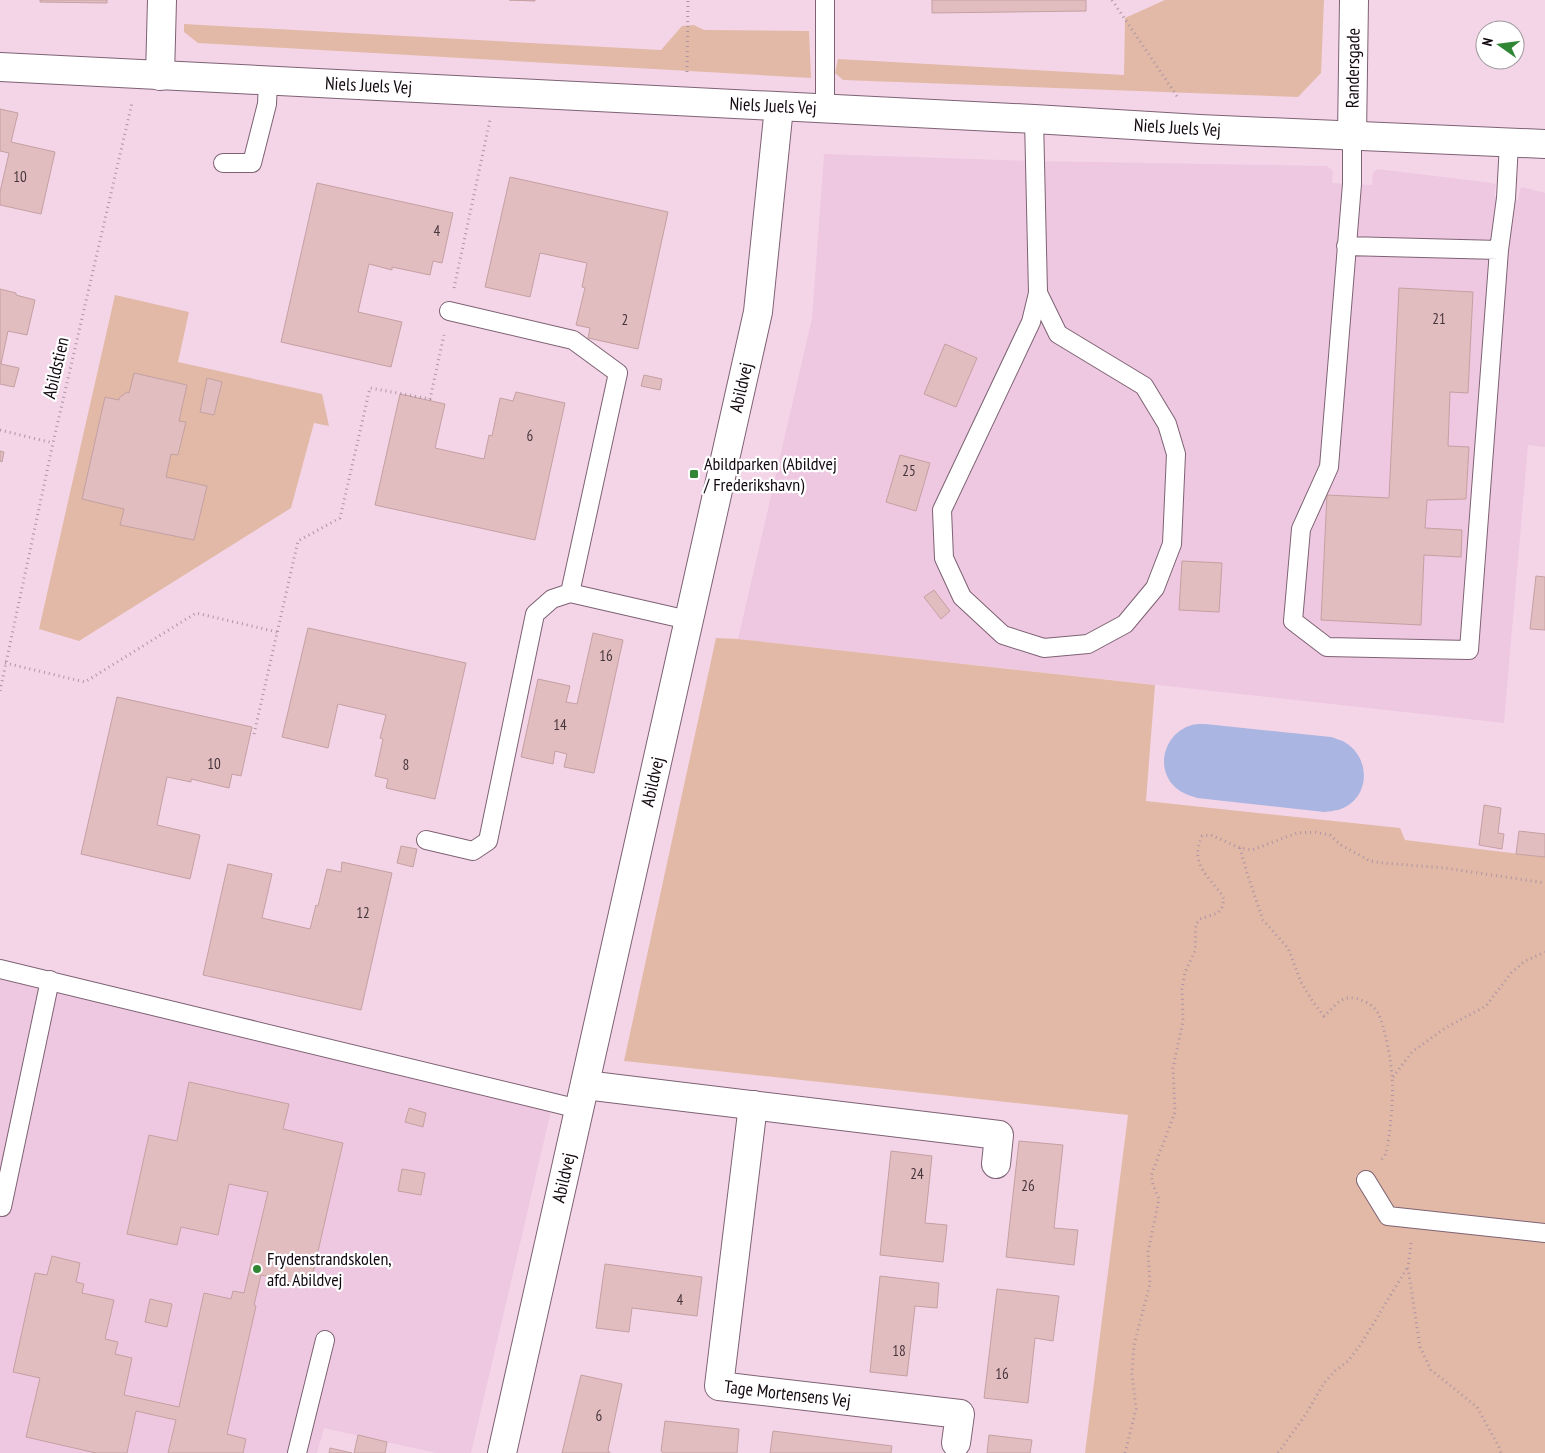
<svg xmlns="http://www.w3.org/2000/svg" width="1545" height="1453" font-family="'PT Sans Narrow',sans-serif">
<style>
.built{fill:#eec8e0}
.green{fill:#e2b9a6}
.water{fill:#abb5e1}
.building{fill:#e2bdc0;stroke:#c4a0a2}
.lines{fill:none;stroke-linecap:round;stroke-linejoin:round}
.service-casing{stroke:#7d6273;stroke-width:20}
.minor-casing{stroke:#7d6273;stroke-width:30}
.tertiary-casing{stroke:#7d6273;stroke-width:30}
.path{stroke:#ad94a3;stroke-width:3;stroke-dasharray:1 4;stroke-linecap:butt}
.service{stroke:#fff;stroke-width:18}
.minor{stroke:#fff;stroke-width:28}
.tertiary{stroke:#fff;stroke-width:28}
.poi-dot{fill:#308634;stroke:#fff;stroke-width:2}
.labels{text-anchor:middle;stroke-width:4.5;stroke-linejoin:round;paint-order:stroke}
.number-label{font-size:15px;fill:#46353b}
.street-label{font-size:18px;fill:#12080f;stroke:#fff}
.poi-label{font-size:18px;fill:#12080f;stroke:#fff;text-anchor:start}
</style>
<rect width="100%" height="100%" fill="#f4d5e8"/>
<path class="built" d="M824,154L1034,161L1327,166L1333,171L1332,183L1372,185L1373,173L1377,169L1493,183L1496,185L1494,196L1518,200L1520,189L1522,187L1545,193V447L1528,445L1504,723L738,639L812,318Z
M0,977L551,1111L471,1453H436L324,1428L317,1453H0Z"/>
<path class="green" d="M1165,0H1324L1321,73L1298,97L843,80L835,73L838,59L1124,75L1125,18Z
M184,24L661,50L682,26L694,25L704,30L809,31L811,78L198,43L184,32Z
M115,295L189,312L178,362L322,394L329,426L314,423L291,508L79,641L39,629Z
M716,638L738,639L1155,685L1146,801L1400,828L1405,840L1545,857V1453H1085L1128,1115L624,1061Z"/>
<path class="water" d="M1205,724L1331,737C1336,739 1342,740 1346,743C1367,756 1371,788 1350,804C1342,810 1334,811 1324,812L1197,798C1188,795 1179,792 1173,785C1155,765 1166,734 1189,726C1194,724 1199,724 1205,724Z"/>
<path class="building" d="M40,0H107V3L40,2Z
M509,0H535V1Z
M932,0H1086V11L932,13Z
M0,109L18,113L11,142L55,152L41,214L0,205V192L9,153L0,151Z
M510,177L668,212L638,349L588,338L590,328L576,325L585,288L582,287L587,263L540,253L530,297L485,287Z
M317,183L453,213L442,263L433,261L430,275L392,267V270L369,264L358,312L402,322L391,367L281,342Z
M1399,288L1473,292L1468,393L1450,392L1448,446L1469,447L1466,499L1427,500L1425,528L1462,530L1461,557L1424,555L1421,625L1321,620L1327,495L1389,498Z
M0,289L16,293V295L35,300L27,335L8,331L1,364L19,368L14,387L0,384Z
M945,344L977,358L956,407L924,394Z
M134,373L187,385L179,421L186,422L178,455L171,454L166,477L207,486L194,540L120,525L124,509L82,499L105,397L119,400V398L127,392L129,393Z
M644,375L662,379L660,390L641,386Z
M207,378L222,382L214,415L200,412Z
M516,392L565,403L535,540L375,505L400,394L445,404L435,448L484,459L489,435L492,436L500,398L513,401Z
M0,451L4,452L2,462L0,461Z
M900,455L930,463L916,511L886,502Z
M1182,561L1222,563L1219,612L1179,610Z
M1536,576L1545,577V630L1530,629Z
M934,590L950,611L941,619L924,597Z
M308,628L466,663L435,799L386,788L388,779L375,776L383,739L380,738L386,715L338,704L328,748L282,737Z
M593,633L623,640L594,773L564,767L567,754L555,751L553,764L521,757L538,679L570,686L566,702L577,704Z
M117,697L252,727L241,776L232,774L229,788L191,779V782L167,777L157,825L200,835L190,879L81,854Z
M1484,805L1501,808L1498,833L1504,834L1502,849L1479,845Z
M1519,831L1545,834V857L1516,854Z
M401,846L417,849L413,867L397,863Z
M342,862L392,873L361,1010L203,975L228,864L272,874L262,918L310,929L316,905L318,906L327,869L341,872Z
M189,1082L289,1104L283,1129L343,1143L310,1286L261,1275L254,1305L256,1306L227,1434L246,1439L243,1453H168L176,1420L136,1411L127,1453H96L26,1437L40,1378L13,1372L35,1273L47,1275L52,1256L80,1263L76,1282L84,1284L82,1293L114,1300L105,1339L118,1342L115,1354L132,1358L124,1395L179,1407L204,1293L231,1299L233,1291L244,1293L268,1192L229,1184L218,1235L181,1227L177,1245L127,1234L149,1135L177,1141Z
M409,1108L426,1113L423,1127L405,1122Z
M1019,1141L1063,1145L1054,1228L1078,1230L1074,1265L1006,1257Z
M891,1151L932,1156L925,1223L947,1225L943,1262L880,1255Z
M402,1169L425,1173L421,1195L398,1191Z
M605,1264L702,1277L697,1316L632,1308L629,1332L596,1328Z
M880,1276L939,1283L937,1308L915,1306L907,1376L870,1372Z
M997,1289L1059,1296L1053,1341L1035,1338L1028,1403L984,1398Z
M150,1299L172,1304L167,1327L145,1322Z
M581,1375L622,1384L608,1450L610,1453H562Z
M665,1421L739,1429L737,1453H663L661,1451Z
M773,1431L892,1446L891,1453H770Z
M358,1435L387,1442L385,1453H354Z
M989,1435L1032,1440L1030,1453H987Z
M330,1448L352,1453H329Z"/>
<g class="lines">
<defs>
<path id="service" d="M825,110V0
M1034,119L1038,293L1031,322L942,510L944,558L962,597L1003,635L1044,648L1088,644L1125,624L1155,588L1172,544L1176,454L1167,424L1144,386L1058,334L1038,293
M1352,136V184L1329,467L1301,529L1293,621L1327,647L1469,650L1499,250L1506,198L1509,144
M223,163H252L267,104L268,82
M1346,246L1499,250
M449,311L573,340L618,373L570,593
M426,840L473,851L488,841L535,614L552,599L570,593L688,620
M0,969L579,1109
M1366,1180L1388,1216L1545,1233
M2,1207L50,980
M297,1453L325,1340"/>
<g id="minor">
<path d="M160,76L162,0"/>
<path id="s1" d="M1352,136L1354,0"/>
<path d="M585,1085L999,1135L996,1164"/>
<path id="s2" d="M753,1105L719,1386L960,1414L956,1443"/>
</g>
<g id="tertiary">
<path id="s3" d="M0,67L1034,119L1199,129L1545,144"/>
<path id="s4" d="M502,1453L758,312L779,107"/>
</g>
</defs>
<use href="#service" class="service-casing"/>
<use href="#minor" class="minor-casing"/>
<use href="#tertiary" class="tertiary-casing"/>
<path class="path" d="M1112,0L1179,99
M687,72L688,0
M454,288L490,120
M0,430L53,443
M5,663L85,682L196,613L277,632
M0,691L53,443L132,103
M254,734L298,541L340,518L370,388L430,399L444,335
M1240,848L1247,873L1263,920L1288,948L1301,982L1313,1002L1324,1016C1331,1011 1338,999 1348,998C1358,997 1373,1004 1378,1013C1385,1027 1391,1060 1392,1076C1394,1091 1390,1139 1386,1153C1385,1156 1382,1159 1379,1162
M1393,1077L1412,1052L1445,1028L1486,1006L1511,973L1525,961L1545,952
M1411,1243L1408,1268L1420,1347L1431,1370L1477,1407L1499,1447L1501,1453
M1125,1453L1136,1409L1132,1374L1134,1345L1150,1284L1148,1252L1159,1199L1153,1185L1151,1176L1175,1112L1173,1068L1183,1021L1182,989L1185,972L1195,951L1196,924L1200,919L1218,913L1222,907L1224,899C1212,877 1188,867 1202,836L1211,835L1240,848L1252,850L1297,833L1314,832L1330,835L1341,845L1370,861L1383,863L1445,868L1545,883
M1278,1453L1306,1414L1324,1383L1335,1371L1348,1361L1361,1344L1407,1268"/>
<use href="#service" class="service"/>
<use href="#minor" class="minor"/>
<use href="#tertiary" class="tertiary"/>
</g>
<g class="poi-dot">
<rect x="689" y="469" width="10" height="10" rx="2.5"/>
<circle cx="257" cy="1269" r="5"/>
</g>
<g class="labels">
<g class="number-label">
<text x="20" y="182">10</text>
<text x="437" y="236">4</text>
<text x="1439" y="324">21</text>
<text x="625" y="325">2</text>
<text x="530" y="441">6</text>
<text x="909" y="476">25</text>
<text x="606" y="661">16</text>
<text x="560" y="730">14</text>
<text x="214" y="769">10</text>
<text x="406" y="770">8</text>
<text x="363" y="918">12</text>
<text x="917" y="1179">24</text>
<text x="1028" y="1191">26</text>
<text x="680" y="1305">4</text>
<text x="899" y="1356">18</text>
<text x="1002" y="1379">16</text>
<text x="599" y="1421">6</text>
</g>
<g class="street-label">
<text dy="6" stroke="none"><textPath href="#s1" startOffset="68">Randersgade</textPath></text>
<text dy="6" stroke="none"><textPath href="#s3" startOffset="369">Niels Juels Vej</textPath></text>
<text dy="6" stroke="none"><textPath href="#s3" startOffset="774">Niels Juels Vej</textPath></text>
<text dy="6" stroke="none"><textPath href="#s3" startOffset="1179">Niels Juels Vej</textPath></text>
<text transform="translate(56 368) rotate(-77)" y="6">Abildstien</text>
<text dy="6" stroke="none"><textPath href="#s4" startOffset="1092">Abildvej</textPath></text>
<text dy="6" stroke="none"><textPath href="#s4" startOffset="688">Abildvej</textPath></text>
<text dy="6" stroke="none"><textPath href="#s4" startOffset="282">Abildvej</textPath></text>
<text dy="6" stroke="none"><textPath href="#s2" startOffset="352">Tage Mortensens Vej</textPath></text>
</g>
<g class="poi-label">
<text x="704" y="470">Abildparken (Abildvej<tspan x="704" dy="21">/ Frederikshavn)</tspan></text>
<text x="267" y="1265">Frydenstrandskolen,<tspan x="267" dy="21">afd. Abildvej</tspan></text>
</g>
</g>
<g transform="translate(1500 45) rotate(284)"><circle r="24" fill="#ffffff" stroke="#a09c9f"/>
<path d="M0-4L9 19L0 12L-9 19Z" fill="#308634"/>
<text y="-8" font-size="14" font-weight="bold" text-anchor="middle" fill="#12080f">N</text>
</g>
</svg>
